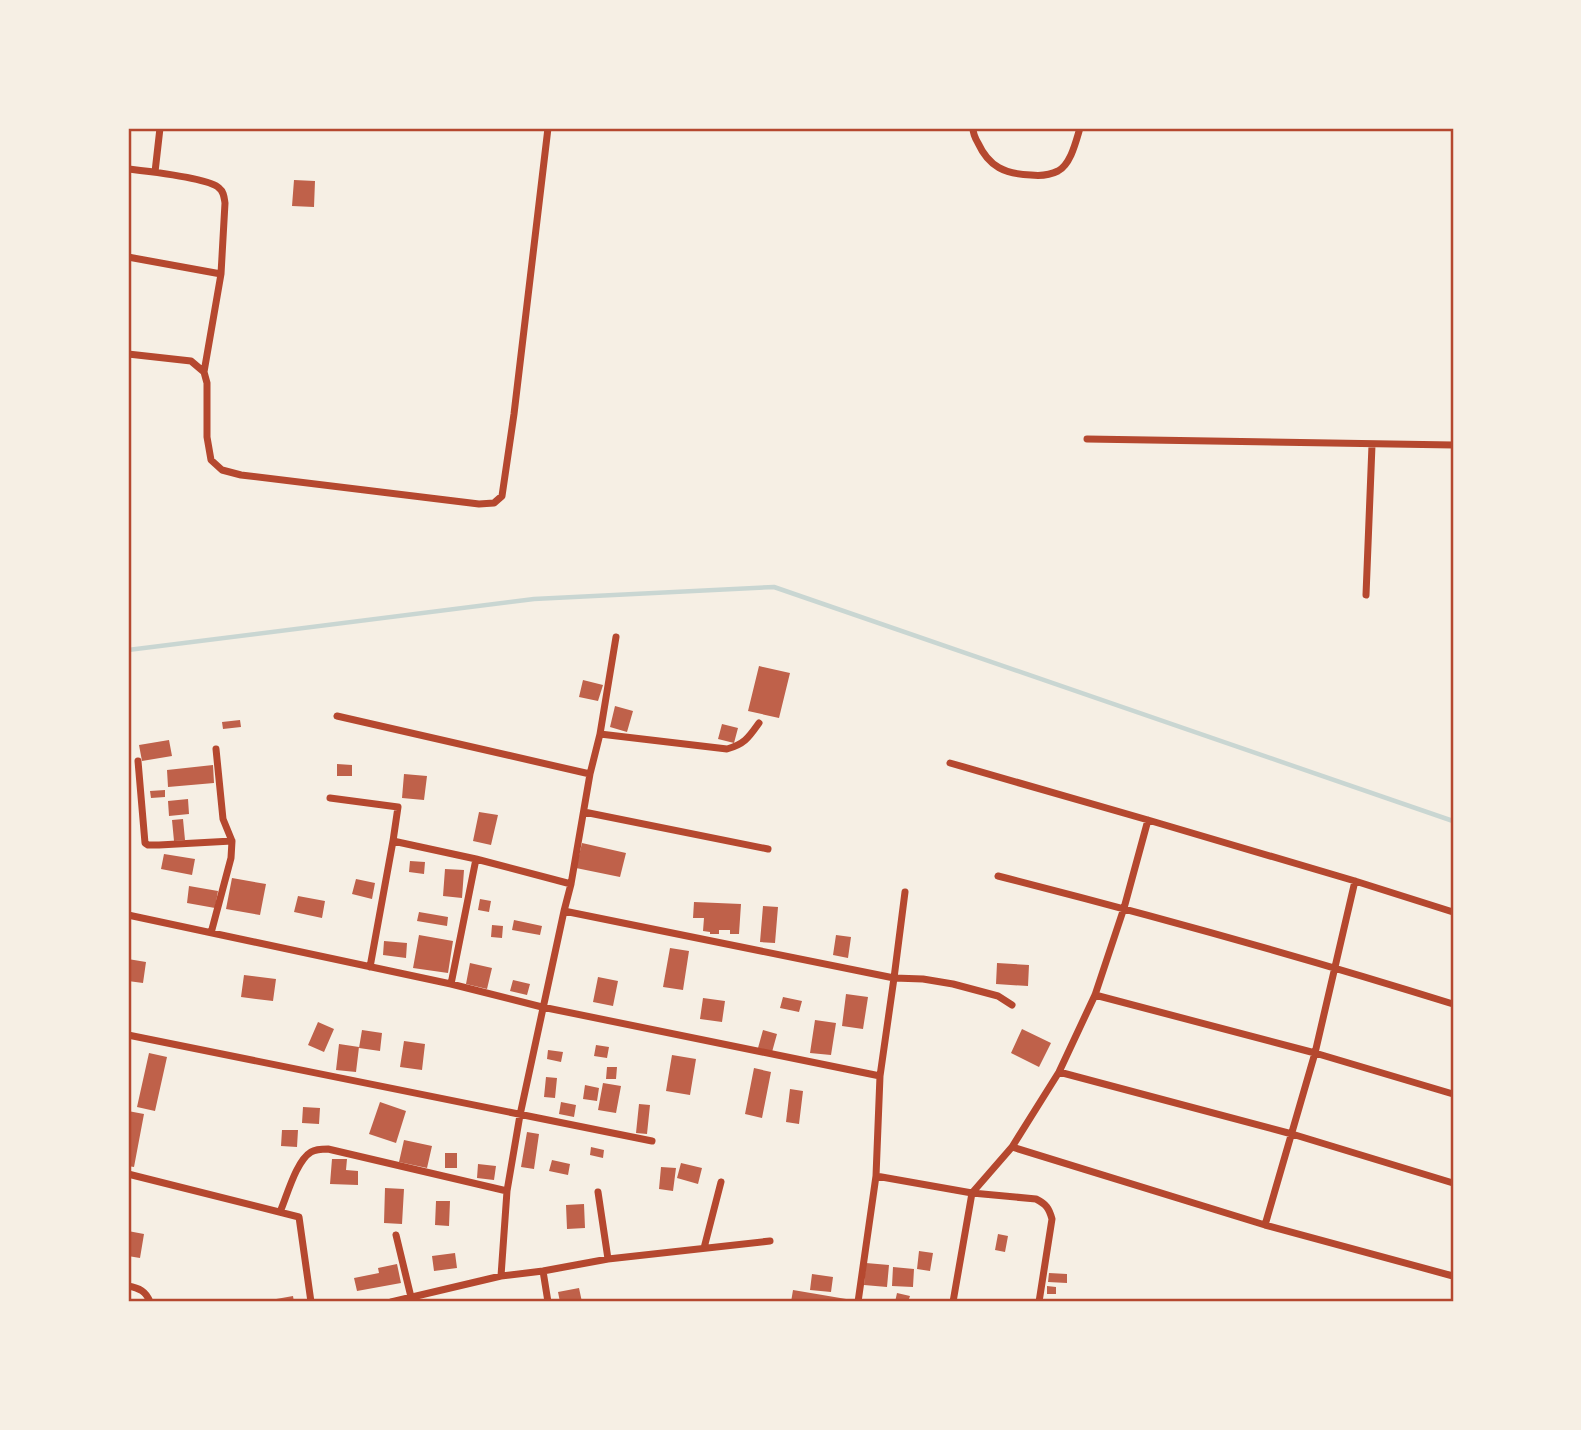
<svg xmlns="http://www.w3.org/2000/svg" width="1581" height="1430" font-family="Jost,sans-serif">
<style>
.lines{fill:none;stroke-linecap:round;stroke-linejoin:round}
.stream{stroke:#c9d6d2;stroke-width:4.5}
.building{fill:#bf614a}
.minor{stroke:#b5482f;stroke-width:7}
.neatline{fill:none;stroke:#b5482f;stroke-width:2.5}
</style>
<rect width="100%" height="100%" fill="#f6efe4"/>
<g class="lines">
<path class="stream" d="M128,650L534,599L774,587L1453,821"/>
</g>
<path class="building" d="M294,180L315,181L314,207L292,206Z
M759,666L790,673L779,718L748,711Z
M583,680L603,685L598,701L579,697Z
M615,706L633,711L627,732L610,727Z
M240,720L241,727L223,729L222,722Z
M722,724L738,728L734,743L718,739Z
M169,740L172,756L142,761L139,745Z
M337,764L352,765V776H337Z
M213,765L214,783L168,787L167,770Z
M404,774L427,776L424,800L402,798Z
M165,790V797L151,798L150,791Z
M188,799L189,814L169,816L168,801Z
M479,812L498,815L491,845L473,841Z
M183,819L185,840L174,841L172,820Z
M582,843L626,853L620,877L576,868Z
M164,854L195,859L192,875L161,869Z
M410,861L425,862L424,874L409,872Z
M445,869L464,870L462,898L443,896Z
M232,878L266,884L260,915L226,909Z
M356,879L375,883L372,899L352,894Z
M189,886L218,891L215,908L187,903Z
M298,896L325,901L322,918L294,912Z
M480,899L491,901L489,912L478,910Z
M694,902L741,904L739,934H730V930H719V934H710V932L703,931L704,918H693Z
M763,906L778,907L775,943L760,942Z
M419,912L448,917L447,926L417,921Z
M514,920L542,926L540,935L512,930Z
M492,925L503,926L502,938L491,937Z
M419,935L453,941L448,973L413,968Z
M836,935L851,937L848,958L833,955Z
M384,941L407,943L406,958L383,955Z
M670,948L689,951L683,990L663,987Z
M128,959L146,962L143,983L128,981Z
M470,963L492,968L487,989L466,984Z
M997,963L1029,965L1028,986L996,984Z
M244,975L276,979L273,1001L241,997Z
M598,977L618,981L613,1006L593,1002Z
M513,980L530,984L527,995L510,991Z
M846,994L868,997L863,1029L842,1026Z
M783,997L802,1001L799,1012L780,1008Z
M703,998L725,1001L722,1022L700,1019Z
M815,1020L836,1023L831,1055L810,1053Z
M318,1022L334,1029L324,1052L308,1045Z
M1022,1029L1051,1043L1039,1067L1011,1053Z
M362,1030L382,1033L380,1051L359,1048Z
M763,1030L777,1034L772,1052L758,1048Z
M404,1041L425,1044L422,1070L400,1067Z
M339,1044L359,1047L356,1072L336,1070Z
M596,1045L609,1047L607,1058L594,1056Z
M548,1050L563,1052L561,1062L547,1059Z
M149,1053L167,1057L155,1111L137,1107Z
M672,1055L696,1059L690,1095L666,1091Z
M607,1067H617L616,1079H606Z
M754,1068L771,1072L762,1118L745,1114Z
M546,1077L557,1078L555,1098L544,1097Z
M603,1083L621,1086L616,1113L598,1110Z
M585,1085L599,1088L597,1101L583,1099Z
M790,1089L803,1091L799,1124L786,1122Z
M380,1102L406,1111L396,1143L369,1134Z
M561,1102L576,1105L574,1117L559,1114Z
M639,1104L650,1105L647,1134L636,1133Z
M303,1107L320,1108L319,1124L302,1123Z
M128,1111L144,1114L134,1167L128,1166Z
M282,1130H298L297,1147L281,1146Z
M527,1132L539,1134L534,1169L521,1167Z
M404,1140L432,1146L427,1168L399,1162Z
M591,1147L604,1150L603,1158L590,1155Z
M445,1153H457V1168H445Z
M332,1159H347L346,1170L358,1171V1185L330,1184Z
M552,1160L570,1164L568,1175L549,1171Z
M681,1163L702,1168L698,1184L677,1178Z
M478,1164L496,1166L494,1180L477,1178Z
M661,1167L676,1168L673,1191L659,1189Z
M385,1188L404,1189L402,1224L384,1223Z
M436,1201H450L449,1226L435,1225Z
M584,1204L585,1228L567,1229L566,1205Z
M128,1231L144,1234L140,1258L128,1256Z
M998,1234L1008,1236L1005,1252L995,1250Z
M919,1251L933,1253L930,1271L917,1269Z
M455,1253L457,1268L434,1271L432,1256Z
M866,1263L889,1265L887,1287L864,1285Z
M397,1264L401,1283L357,1291L354,1278L379,1273L378,1268Z
M893,1267L914,1269L913,1287L892,1286Z
M1049,1273L1067,1274V1283L1048,1282Z
M812,1274L833,1277L831,1292L810,1290Z
M1047,1286L1056,1287V1294H1047Z
M579,1288L582,1302H560L558,1292Z
M793,1290L852,1300V1302H791Z
M897,1293L910,1296L908,1302H895Z
M293,1296L294,1302H265V1301Z"/>
<g class="lines">
<path class="minor" d="M973,128C973,134 975,138 978,143C989,167 1005,174 1031,175C1040,176 1050,175 1058,171C1071,164 1076,141 1080,128
M128,169C145,171 209,178 219,188C224,192 224,197 225,203L221,274
M155,172L160,128
M128,257L221,274L204,372
M128,354L191,361L204,372L207,383V437L211,460L222,470L241,475L479,504L494,503L502,496L514,414L548,128
M1087,439L1453,445
M1366,595L1372,445
M337,716L590,774
M600,734L727,749C745,744 749,737 759,723
M138,761L145,843L148,845H159L232,841
M950,763L1148,820
M330,798L398,807L393,841
M584,812L768,849
M998,876C1151,915 1303,957 1453,1004
M905,892L894,978L923,979L953,984L998,996L1012,1005
M564,911L571,884L590,774L600,734L616,637
M128,915L451,984L542,1007L880,1076
M211,933L231,858L232,841L223,819L216,749
M370,967L393,841L476,859L571,884
M451,984L476,859
M1095,995L1315,1053L1453,1094
M128,1035L652,1141
M1059,1072L1292,1134L1453,1183
M1012,1147L1265,1225L1453,1276
M128,1174L299,1217L311,1302
M876,1176L972,1193L1036,1199C1046,1204 1049,1208 1052,1219L1039,1302
M598,1192L608,1259
M280,1212C287,1196 296,1161 311,1152C316,1149 322,1149 328,1149L507,1191
M1265,1225L1315,1053L1355,881
M396,1235L411,1297
M704,1248L721,1182
M543,1271L548,1302
M501,1276L507,1191L520,1115L564,911L894,978L880,1076L876,1176L858,1302
M128,1286C139,1288 146,1291 150,1302
M391,1302L501,1276L543,1271L608,1259L770,1241
M953,1302L972,1193L1012,1147L1059,1072L1095,995L1124,908L1148,820L1355,881L1453,912"/>
</g>
<rect width="1581" height="1430" fill="none" stroke="#f6efe4" stroke-width="259"/>
<rect x="130" y="130" width="1322" height="1170" class="neatline"/>
</svg>
